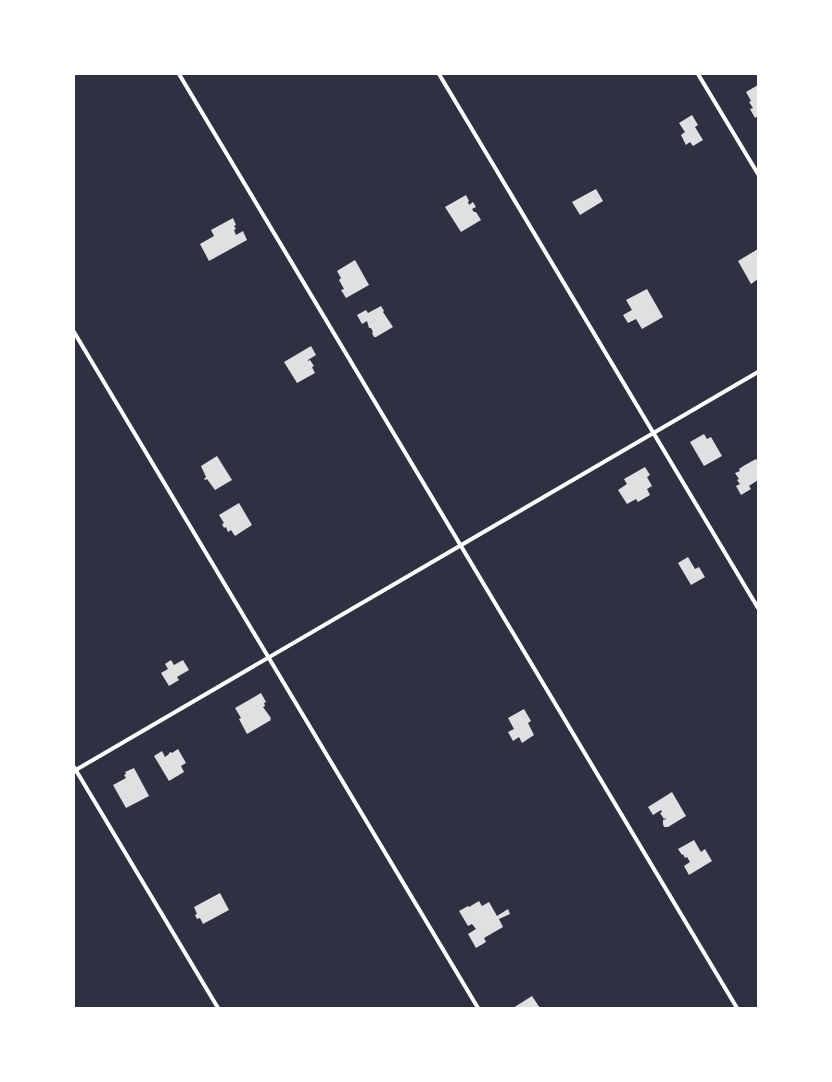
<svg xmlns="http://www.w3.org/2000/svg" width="832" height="1082" font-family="'Exo 2',sans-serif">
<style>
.building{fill:#e0e0e3}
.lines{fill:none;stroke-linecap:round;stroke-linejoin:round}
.minor{stroke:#fff;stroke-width:4}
</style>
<rect width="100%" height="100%" fill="#2d3142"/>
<path class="building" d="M758,85V116L755,118L750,109L753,108L749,102L751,101L746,92Z
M692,115L698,125L695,127L703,140L693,146L690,142L686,145L681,135L685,132L679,123Z
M596,189L603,201L580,215L572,202Z
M466,195L469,201L468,202L469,205L473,202L476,207L472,209L474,212H476L481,220L461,232L445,207Z
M233,218L236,225L234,226L236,229L234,230L236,235L243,231L247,240L209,261L200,244L214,236L211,230Z
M758,249V279L751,284L738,261Z
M355,260L369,285L346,298L341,290L344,289L339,280L341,278L337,271Z
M647,289L663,317L642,329L636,319L628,323L623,315L632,310L626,300Z
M381,306L384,311L383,312L393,327L376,337H374L372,333L373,332L371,328H369L367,321L362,324L357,315L366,310L368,313Z
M311,346L316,355L308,360V361L310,360L314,366L312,367L315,373L297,383L284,362Z
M704,434L707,439L711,437L722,456L704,466L690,442Z
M217,456L232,480L215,490L207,479L205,480L204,479L206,477L201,466Z
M756,459L758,462V480L749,486L751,489L741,495L736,486L740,484L737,480L739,479L735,473L740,471L739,469L745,465Z
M645,467L650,475L647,477L652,486L647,489L650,495L638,502L636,499L627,504L618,490L627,484L624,479Z
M239,503L252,525L235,536L231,530L228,532L226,527L224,528L222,524L224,523L219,515Z
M688,557L695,569L699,567L705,577L691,585L678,563Z
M171,660L174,665L183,660L189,670L177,677L179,680L169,686L161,673L168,669L165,664Z
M261,693L266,702L264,703L265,706L263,707L271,718L270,719L271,720L247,734L239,719L241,718L235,708Z
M524,709L531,721L528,723L534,735L522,743L519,737L513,741L508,732L514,729L508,718Z
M178,749L186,763L181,766L184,772L169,781L154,756L162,751L165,757L169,754V753L171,752L172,753Z
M134,768L149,796L126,808L113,785L126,778L124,775L126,774L125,772Z
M672,792L686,816L668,827H664L663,824V820L666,819V818L664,819L660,813L662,812L661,810L653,815L648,807Z
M694,840L701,852L705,849L712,861L689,875L684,866L690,862L687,857L685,858L683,854L682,855L678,849Z
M220,893L229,910L203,924L200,918L197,919L195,915L197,914L194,907Z
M479,901L482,906L489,902L497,916L508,909L510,914L499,919L503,927L484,938L486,942L476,948L468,934L476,929L472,924L468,926L459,911L468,906L469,907Z
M532,996L540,1008H513Z"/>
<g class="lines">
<path class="minor" d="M179,74L737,1008
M439,74L758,608
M698,74L758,174
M74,332L478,1008
M74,767L218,1008
M74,771L758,372"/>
</g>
<rect width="832" height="1082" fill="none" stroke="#ffffff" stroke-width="150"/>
</svg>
